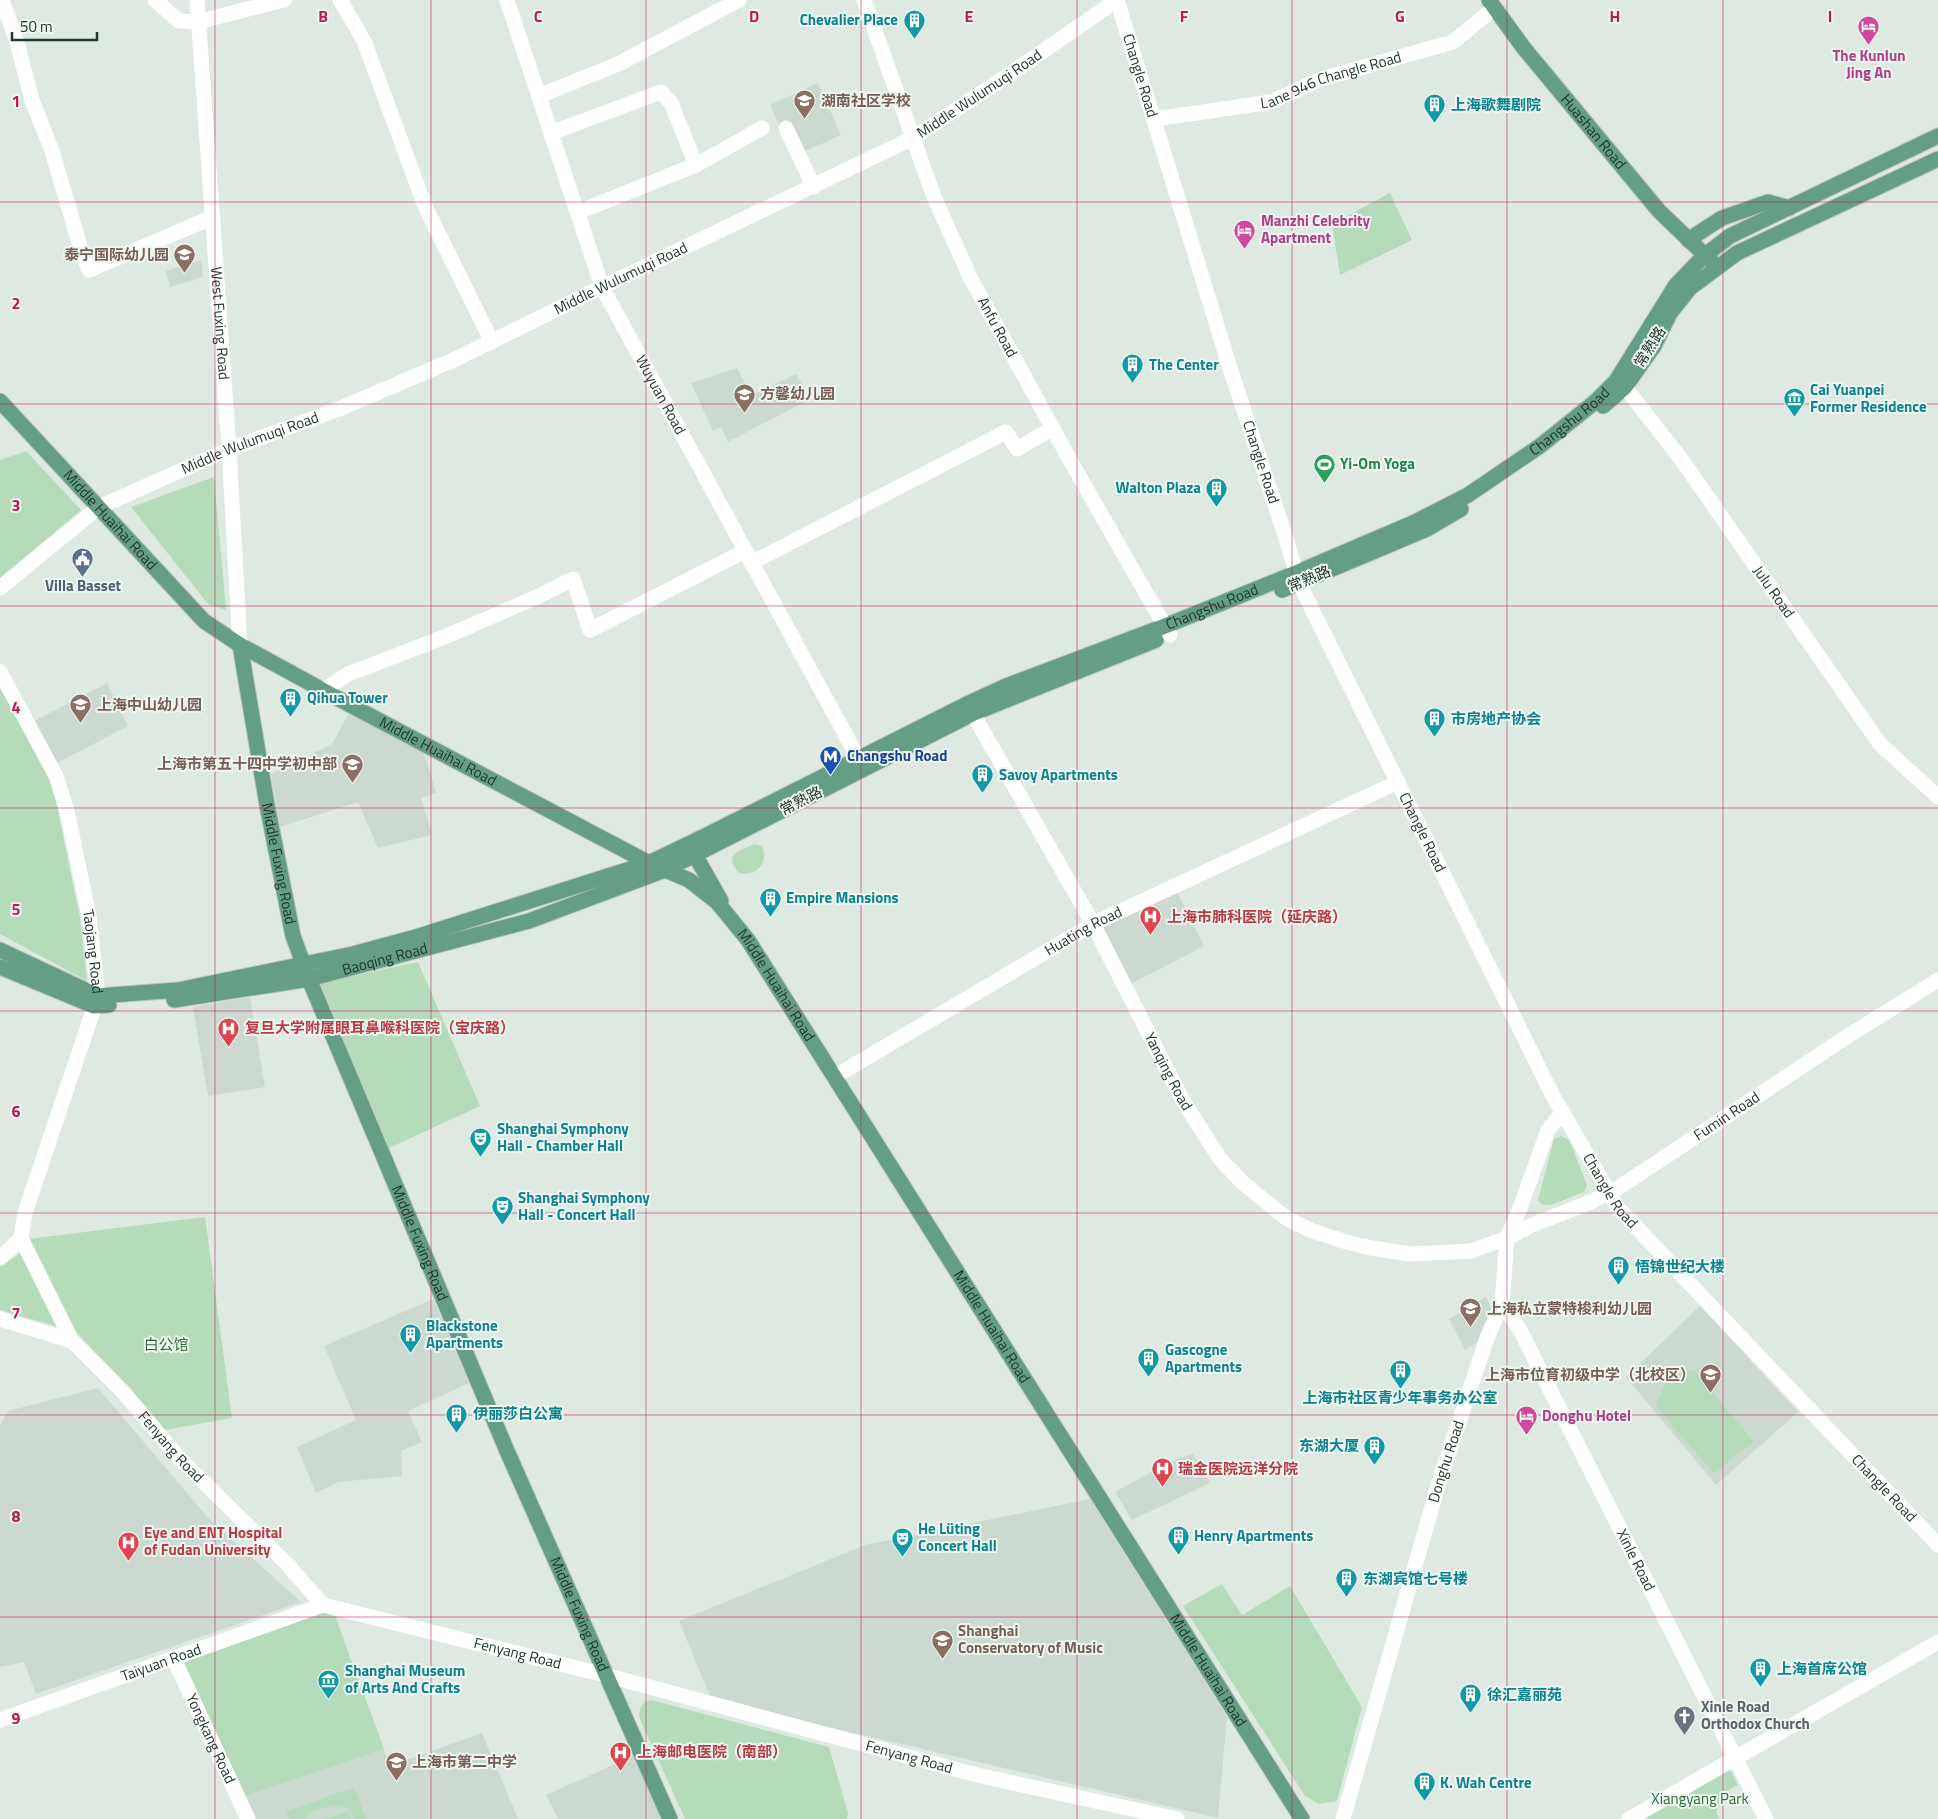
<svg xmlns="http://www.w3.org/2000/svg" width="1938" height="1819" font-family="'Titillium Web','Noto Sans SC',sans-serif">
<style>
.built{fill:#ccd9d1}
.green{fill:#b6dbba}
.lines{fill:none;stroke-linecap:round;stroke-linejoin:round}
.major-casing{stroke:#bcc3c0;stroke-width:17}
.minor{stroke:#fff;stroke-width:15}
.major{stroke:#639e85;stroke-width:15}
.grid{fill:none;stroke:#c2185b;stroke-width:1;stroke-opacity:0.55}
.labels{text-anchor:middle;stroke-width:4;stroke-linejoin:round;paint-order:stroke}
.culture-label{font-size:15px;font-weight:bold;fill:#0d838f;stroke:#eef6f1;text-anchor:start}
.hotel-label{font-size:15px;font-weight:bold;fill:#b23c85;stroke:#eef6f1;text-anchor:start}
.street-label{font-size:15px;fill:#20382e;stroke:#eef6f1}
.education-label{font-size:15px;font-weight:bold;fill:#785e54;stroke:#eef6f1;text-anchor:start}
.leisure-label{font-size:15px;font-weight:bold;fill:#27864d;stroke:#eef6f1;text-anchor:start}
.service-label{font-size:15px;font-weight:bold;fill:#4e5e75;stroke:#eef6f1}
.transit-label{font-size:15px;font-weight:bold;fill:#164399;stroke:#eef6f1;text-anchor:start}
.health-label{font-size:15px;font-weight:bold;fill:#be3a42;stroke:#eef6f1;text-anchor:start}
.park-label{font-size:15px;fill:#2b6e3a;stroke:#eef6f1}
.worship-label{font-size:15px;font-weight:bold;fill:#5b616d;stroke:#eef6f1;text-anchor:start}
.grid-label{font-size:16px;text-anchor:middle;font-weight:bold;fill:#c2185b;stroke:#eef6f1;stroke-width:4;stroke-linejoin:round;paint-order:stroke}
</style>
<rect width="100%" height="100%" fill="#dee9e2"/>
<path class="built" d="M818,83L841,135L793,157L770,105Z
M201,260L203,277L170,287L166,271Z
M737,368L752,395L796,374L810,399L728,442L721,427L713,431L691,383Z
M107,683L128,726L57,763L34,721Z
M349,713L424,753L436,793L421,798L432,835L378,848L358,802L280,827L271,774L332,744Z
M1176,890L1204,946L1129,985L1098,925Z
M250,997L265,1087L208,1096L193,1007Z
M1486,1297L1494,1314L1484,1338L1465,1350L1449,1319Z
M433,1299L469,1383L408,1411L422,1442L401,1451L402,1476L338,1482L316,1493L297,1447L356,1420L324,1346Z
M1700,1306L1798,1412L1716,1485L1626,1377Z
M98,1388L210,1520L301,1602L36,1694L24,1662L0,1667V1426L8,1411Z
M1193,1454L1210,1483L1132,1520L1115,1492L1171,1461Z
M1090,1499L1227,1717L1218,1818L794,1719L710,1696L679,1621L865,1545Z
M482,1733L518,1819H256L245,1796L384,1749L390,1766Z
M635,1755L664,1817L659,1819H558L546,1795Z"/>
<path class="green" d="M1390,193L1412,240L1340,275L1332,224Z
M26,451L81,510L0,578V460Z
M214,477L226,610L208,604L131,507Z
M0,685L52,782L80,918L87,981L0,934Z
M754,844L762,846C769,863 757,877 739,873L733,865L732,857L737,852Z
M418,962L480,1106L389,1148L320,983Z
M1561,1136L1569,1140L1587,1185L1584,1192L1551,1205H1543L1538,1200L1554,1139Z
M205,1217L232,1418L165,1430L130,1388L76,1332L29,1239Z
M22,1252L59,1327L0,1310V1267Z
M1694,1370L1753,1441L1714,1474L1656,1406L1667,1378Z
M1222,1584L1242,1615L1290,1586L1362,1707L1337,1801L1319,1804L1305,1796L1183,1606Z
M325,1611L334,1613L384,1749L245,1796L182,1659Z
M651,1700L829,1747L848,1813L847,1819H685L639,1717L640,1709L644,1702Z
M1723,1767L1731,1771L1738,1785L1723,1793L1716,1813L1720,1819H1630Z
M354,1787L366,1819H355C346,1801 338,1803 322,1809C315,1811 309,1813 305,1819H289L286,1812Z
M348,1811L351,1819H326Z"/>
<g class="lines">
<defs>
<g id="major">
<path id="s16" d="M1489,0L1523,47L1659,211L1712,262"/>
<path d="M1688,240L1722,218L1768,202L1789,208"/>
<path id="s17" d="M0,401L204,621L240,645L350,705L649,863L689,880L717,902L748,940L1302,1819"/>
<path d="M1603,406L1625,387L1654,346L1670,313L1690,288L1737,253L1938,159"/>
<path d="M1282,590L1427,529L1461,509"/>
<path id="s18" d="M240,645L267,805L293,936L309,979L507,1451L670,1819"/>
<path d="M695,855L721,901"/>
<path id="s19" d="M0,950L98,996L178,990L353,954L416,937L649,863L707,835L969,703L1006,686L1165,626L1296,573L1413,523L1468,495L1540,446L1595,402L1616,381L1676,285L1704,256L1730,236L1938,136"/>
<path d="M0,967L94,1006L109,1005"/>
<path id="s20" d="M174,1000L309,979L529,921L665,870L974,713L1156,640"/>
</g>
</defs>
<use href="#major" class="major-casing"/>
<g class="minor">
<path d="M2,0L16,39L32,100L52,151L83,256L89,270L213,217"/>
<path d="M155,0L179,21L197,22L284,0"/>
<path id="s1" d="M197,0L229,449L240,645"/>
<path d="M340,0L364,41L425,206L492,342"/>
<path id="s2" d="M507,0L602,287L864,769"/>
<path id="s3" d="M864,0L934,197L970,277L1070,460L1170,635"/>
<path id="s4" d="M1117,0L1229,365L1285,535L1299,583L1553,1096L1618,1208L1938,1545"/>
<path d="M539,96L618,64L739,0"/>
<path id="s5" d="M1155,119L1271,102L1321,79L1453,42L1494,8"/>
<path d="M786,128L814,187"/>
<path d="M551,133L661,92L671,103L696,165"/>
<path d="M578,212L696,165L762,128"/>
<path id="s6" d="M1616,381L1625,387L1681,459L1880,744L1938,797"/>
<path d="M751,563L1006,432L1017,449L1053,428"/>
<path id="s7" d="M0,588L99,507L229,449L339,409L458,358L602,287L913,138L1013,72L1117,0"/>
<path id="s8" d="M0,672L56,776L67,811L89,916L98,996L25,1213L21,1238L0,1258"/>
<path d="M324,690L348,674L447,636L539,596L573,579L590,630L745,551"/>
<path id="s9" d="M969,703L980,726L1093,924L1182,1099L1220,1159L1243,1183L1286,1218L1310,1230L1343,1241L1371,1248L1409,1254L1471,1251L1507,1238L1532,1225L1593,1201L1621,1186L1851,1034L1938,980"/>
<path id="s10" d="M834,1077L1093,924L1398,782"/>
<path id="s11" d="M21,1238L72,1341L124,1393L180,1459L286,1563L323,1605L605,1675L977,1775L1177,1819"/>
<path id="s12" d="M1502,1303L1520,1330L1766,1819"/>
<path d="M0,1319L72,1341"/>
<path id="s13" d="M173,1657L248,1819"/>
<path id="s14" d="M0,1720L323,1605"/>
<path id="s15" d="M1343,1819L1439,1482L1487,1338L1502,1303L1507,1238L1519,1211L1548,1130L1563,1112"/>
<path d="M1629,1819L1938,1642"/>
</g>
<use href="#major" class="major"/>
</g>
<path class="grid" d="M215,0V1819M431,0V1819M646,0V1819M861,0V1819M1077,0V1819M1292,0V1819M1507,0V1819M1723,0V1819M0,202H1938M0,404H1938M0,606H1938M0,808H1938M0,1011H1938M0,1213H1938M0,1415H1938M0,1617H1938"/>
<defs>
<symbol id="building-pin" viewBox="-11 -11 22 30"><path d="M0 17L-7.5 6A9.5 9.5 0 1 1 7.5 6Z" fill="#0f9aa8" stroke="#eef6f1"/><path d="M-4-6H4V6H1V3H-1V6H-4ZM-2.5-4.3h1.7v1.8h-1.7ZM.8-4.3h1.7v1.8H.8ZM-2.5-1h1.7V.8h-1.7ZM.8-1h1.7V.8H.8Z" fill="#fff"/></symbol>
<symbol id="hotel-pin" viewBox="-11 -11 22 30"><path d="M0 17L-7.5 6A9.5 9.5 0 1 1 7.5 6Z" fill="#d1479c" stroke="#eef6f1"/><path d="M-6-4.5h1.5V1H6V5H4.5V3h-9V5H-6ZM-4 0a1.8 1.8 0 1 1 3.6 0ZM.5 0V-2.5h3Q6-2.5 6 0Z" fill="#fff"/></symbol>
<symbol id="school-pin" viewBox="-11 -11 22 30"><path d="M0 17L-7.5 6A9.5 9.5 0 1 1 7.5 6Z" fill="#8d6e63" stroke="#eef6f1"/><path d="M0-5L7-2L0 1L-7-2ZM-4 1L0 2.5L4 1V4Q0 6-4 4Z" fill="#fff"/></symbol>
<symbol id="museum-pin" viewBox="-11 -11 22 30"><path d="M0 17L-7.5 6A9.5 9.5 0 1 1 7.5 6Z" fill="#0f9aa8" stroke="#eef6f1"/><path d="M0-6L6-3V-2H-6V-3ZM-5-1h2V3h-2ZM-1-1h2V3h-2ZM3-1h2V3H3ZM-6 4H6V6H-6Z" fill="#fff"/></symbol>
<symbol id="stadium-pin" viewBox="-11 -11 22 30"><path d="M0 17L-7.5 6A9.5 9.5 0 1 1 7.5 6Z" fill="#2e9e5b" stroke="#eef6f1"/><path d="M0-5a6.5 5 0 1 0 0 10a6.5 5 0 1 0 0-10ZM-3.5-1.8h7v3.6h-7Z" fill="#fff"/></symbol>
<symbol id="civic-pin" viewBox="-11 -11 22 30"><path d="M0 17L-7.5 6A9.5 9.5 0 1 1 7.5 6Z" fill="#5c6f8a" stroke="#eef6f1"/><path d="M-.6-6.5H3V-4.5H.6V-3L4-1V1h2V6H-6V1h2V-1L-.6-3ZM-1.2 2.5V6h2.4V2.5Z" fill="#fff"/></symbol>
<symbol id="metro-pin" viewBox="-11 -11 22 30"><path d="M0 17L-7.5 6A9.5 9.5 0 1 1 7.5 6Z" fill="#1a4fb4" stroke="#eef6f1"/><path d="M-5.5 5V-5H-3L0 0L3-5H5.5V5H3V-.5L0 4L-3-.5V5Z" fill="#fff"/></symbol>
<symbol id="hospital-pin" viewBox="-11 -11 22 30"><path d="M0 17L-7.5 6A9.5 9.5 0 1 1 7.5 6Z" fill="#e0444e" stroke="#eef6f1"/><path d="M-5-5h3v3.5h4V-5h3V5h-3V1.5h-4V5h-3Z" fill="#fff"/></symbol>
<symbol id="theatre-pin" viewBox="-11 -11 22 30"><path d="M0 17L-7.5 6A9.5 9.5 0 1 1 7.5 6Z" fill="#0f9aa8" stroke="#eef6f1"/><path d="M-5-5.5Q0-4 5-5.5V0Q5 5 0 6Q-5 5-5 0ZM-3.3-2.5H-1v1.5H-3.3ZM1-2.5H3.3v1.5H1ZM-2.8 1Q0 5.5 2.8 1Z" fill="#fff"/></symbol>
<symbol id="university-pin" viewBox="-11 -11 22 30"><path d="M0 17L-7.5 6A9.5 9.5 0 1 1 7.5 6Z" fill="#8d6e63" stroke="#eef6f1"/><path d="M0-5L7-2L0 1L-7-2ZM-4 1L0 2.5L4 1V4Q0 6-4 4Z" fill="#fff"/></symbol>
<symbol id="church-pin" viewBox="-11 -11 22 30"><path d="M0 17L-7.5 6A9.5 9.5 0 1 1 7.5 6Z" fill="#6b7280" stroke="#eef6f1"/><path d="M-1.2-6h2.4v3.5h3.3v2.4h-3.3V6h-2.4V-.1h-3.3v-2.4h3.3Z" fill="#fff"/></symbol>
</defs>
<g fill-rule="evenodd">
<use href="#building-pin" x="902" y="8" width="25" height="34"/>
<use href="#hotel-pin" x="1856" y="14" width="25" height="34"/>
<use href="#school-pin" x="792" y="88" width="25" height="34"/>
<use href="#building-pin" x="1422" y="92" width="25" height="34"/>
<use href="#hotel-pin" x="1232" y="218" width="25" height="34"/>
<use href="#school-pin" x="172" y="242" width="25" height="34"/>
<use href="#building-pin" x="1120" y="352" width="25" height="34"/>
<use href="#school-pin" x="732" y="382" width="25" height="34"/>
<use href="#museum-pin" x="1782" y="386" width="25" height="34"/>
<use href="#stadium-pin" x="1312" y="452" width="25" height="34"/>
<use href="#building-pin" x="1204" y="476" width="25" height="34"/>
<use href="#civic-pin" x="70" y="546" width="25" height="34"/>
<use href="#building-pin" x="278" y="686" width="25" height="34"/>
<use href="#school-pin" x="68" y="692" width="25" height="34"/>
<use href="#building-pin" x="1422" y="706" width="25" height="34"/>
<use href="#metro-pin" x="818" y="744" width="25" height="34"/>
<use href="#school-pin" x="340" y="752" width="25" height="34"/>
<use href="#building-pin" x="970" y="762" width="25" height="34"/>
<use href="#building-pin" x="758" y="886" width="25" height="34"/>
<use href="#hospital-pin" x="1138" y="904" width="25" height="34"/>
<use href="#hospital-pin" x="216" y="1016" width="25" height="34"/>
<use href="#theatre-pin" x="468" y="1126" width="25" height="34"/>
<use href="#theatre-pin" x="490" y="1194" width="25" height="34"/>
<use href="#building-pin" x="1606" y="1254" width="25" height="34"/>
<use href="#school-pin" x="1458" y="1296" width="25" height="34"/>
<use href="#building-pin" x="398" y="1322" width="25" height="34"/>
<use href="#building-pin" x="1136" y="1346" width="25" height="34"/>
<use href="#building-pin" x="1388" y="1358" width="25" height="34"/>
<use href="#school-pin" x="1698" y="1362" width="25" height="34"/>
<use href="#building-pin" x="444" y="1402" width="25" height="34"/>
<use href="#hotel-pin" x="1514" y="1404" width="25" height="34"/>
<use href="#building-pin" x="1362" y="1434" width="25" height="34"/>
<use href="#hospital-pin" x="1150" y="1456" width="25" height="34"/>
<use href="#building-pin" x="1166" y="1524" width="25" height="34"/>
<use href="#theatre-pin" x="890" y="1526" width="25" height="34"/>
<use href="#hospital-pin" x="116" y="1530" width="25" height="34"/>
<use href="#building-pin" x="1334" y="1566" width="25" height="34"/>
<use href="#university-pin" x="930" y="1628" width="25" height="34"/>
<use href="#building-pin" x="1748" y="1656" width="25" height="34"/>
<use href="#museum-pin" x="316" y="1668" width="25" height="34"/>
<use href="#building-pin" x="1458" y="1682" width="25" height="34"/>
<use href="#church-pin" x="1672" y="1704" width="25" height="34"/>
<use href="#hospital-pin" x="608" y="1740" width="25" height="34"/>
<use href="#school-pin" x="384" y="1750" width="25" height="34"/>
<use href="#building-pin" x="1412" y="1770" width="25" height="34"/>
</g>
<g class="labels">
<g class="culture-label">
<text x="898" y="25" text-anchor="end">Chevalier Place</text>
<text x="1451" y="110">上海歌舞剧院</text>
<text x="1149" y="370">The Center</text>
<text x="1810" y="395">Cai Yuanpei<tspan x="1810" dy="17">Former Residence</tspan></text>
<text x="1201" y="493" text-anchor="end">Walton Plaza</text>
<text x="307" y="703">Qihua Tower</text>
<text x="1451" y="724">市房地产协会</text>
<text x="999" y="780">Savoy Apartments</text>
<text x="786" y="903">Empire Mansions</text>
<text x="497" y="1134">Shanghai Symphony<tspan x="497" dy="17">Hall - Chamber Hall</tspan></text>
<text x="518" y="1203">Shanghai Symphony<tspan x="518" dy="17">Hall - Concert Hall</tspan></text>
<text x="1635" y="1272">悟锦世纪大楼</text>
<text x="426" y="1331">Blackstone<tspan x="426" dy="17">Apartments</tspan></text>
<text x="1165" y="1355">Gascogne<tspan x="1165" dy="17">Apartments</tspan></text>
<text x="1400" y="1403" text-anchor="middle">上海市社区青少年事务办公室</text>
<text x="473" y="1419">伊丽莎白公寓</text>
<text x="1359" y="1451" text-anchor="end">东湖大厦</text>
<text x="918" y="1534">He Lüting<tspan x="918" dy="17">Concert Hall</tspan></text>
<text x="1194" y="1541">Henry Apartments</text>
<text x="1363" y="1584">东湖宾馆七号楼</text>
<text x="1777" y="1674">上海首席公馆</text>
<text x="345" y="1676">Shanghai Museum<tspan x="345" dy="17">of Arts And Crafts</tspan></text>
<text x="1487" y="1700">徐汇嘉丽苑</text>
<text x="1440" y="1788">K. Wah Centre</text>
</g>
<g class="hotel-label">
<text x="1869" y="61" text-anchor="middle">The Kunlun<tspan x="1869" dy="17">Jing An</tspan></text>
<text x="1261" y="226">Manzhi Celebrity<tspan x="1261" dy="17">Apartment</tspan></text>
<text x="1542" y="1421">Donghu Hotel</text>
</g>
<g class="street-label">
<text dy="5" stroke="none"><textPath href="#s4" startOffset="79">Changle Road</textPath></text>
<text dy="5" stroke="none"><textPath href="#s5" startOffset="181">Lane 946 Changle Road</textPath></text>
<text dy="5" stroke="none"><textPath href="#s7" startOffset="1102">Middle Wulumuqi Road</textPath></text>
<text dy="5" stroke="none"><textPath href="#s16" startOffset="168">Huashan Road</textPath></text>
<text dy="5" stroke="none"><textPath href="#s7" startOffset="698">Middle Wulumuqi Road</textPath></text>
<text dy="5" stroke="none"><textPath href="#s1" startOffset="324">West Fuxing Road</textPath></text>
<text dy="5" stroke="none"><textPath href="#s3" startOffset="354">Anfu Road</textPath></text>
<text transform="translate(1650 347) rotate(-58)" y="5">常熟路</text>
<text dy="5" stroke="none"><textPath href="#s2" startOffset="425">Wuyuan Road</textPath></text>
<text dy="5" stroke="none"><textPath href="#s19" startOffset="1701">Changshu Road</textPath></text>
<text dy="5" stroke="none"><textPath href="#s7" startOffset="292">Middle Wulumuqi Road</textPath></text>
<text dy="5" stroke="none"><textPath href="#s4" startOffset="484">Changle Road</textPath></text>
<text dy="5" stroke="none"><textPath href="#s17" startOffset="162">Middle Huaihai Road</textPath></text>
<text transform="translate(1309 579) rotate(-22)" y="5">常熟路</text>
<text dy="5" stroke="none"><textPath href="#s6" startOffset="264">Julu Road</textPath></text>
<text dy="5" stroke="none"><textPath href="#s19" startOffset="1296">Changshu Road</textPath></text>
<text dy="5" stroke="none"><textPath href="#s17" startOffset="568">Middle Huaihai Road</textPath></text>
<text transform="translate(801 801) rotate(-27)" y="5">常熟路</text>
<text dy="5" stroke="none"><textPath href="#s4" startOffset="889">Changle Road</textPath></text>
<text dy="5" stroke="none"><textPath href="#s18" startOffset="222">Middle Fuxing Road</textPath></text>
<text dy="5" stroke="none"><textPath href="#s10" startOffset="289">Huating Road</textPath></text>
<text dy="5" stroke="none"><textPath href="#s8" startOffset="298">Taojang Road</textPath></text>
<text dy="5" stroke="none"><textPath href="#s20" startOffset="215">Baoqing Road</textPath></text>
<text dy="5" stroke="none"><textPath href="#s17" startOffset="988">Middle Huaihai Road</textPath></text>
<text dy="5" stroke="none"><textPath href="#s9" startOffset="419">Yanqing Road</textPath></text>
<text dy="5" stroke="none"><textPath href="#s9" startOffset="1091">Fumin Road</textPath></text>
<text dy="5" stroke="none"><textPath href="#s4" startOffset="1294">Changle Road</textPath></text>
<text dy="5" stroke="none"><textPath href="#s18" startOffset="628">Middle Fuxing Road</textPath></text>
<text dy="5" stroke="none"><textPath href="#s17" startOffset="1392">Middle Huaihai Road</textPath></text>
<text dy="5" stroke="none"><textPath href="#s11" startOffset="260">Fenyang Road</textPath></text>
<text dy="5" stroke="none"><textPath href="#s15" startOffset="372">Donghu Road</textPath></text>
<text dy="5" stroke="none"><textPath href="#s4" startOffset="1699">Changle Road</textPath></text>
<text dy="5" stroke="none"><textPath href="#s12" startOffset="290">Xinle Road</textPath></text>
<text dy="5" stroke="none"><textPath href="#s18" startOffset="1032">Middle Fuxing Road</textPath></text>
<text dy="5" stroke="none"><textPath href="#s11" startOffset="680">Fenyang Road</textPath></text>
<text dy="5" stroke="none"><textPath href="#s14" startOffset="171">Taiyuan Road</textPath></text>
<text dy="5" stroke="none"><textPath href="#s17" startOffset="1798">Middle Huaihai Road</textPath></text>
<text dy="5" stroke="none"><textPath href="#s13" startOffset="90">Yongkang Road</textPath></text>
<text dy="5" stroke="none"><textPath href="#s11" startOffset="1085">Fenyang Road</textPath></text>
</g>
<g class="education-label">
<text x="821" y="106">湖南社区学校</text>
<text x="169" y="260" text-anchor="end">泰宁国际幼儿园</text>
<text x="760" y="399">方馨幼儿园</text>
<text x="97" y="710">上海中山幼儿园</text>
<text x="337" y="769" text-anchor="end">上海市第五十四中学初中部</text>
<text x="1487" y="1314">上海私立蒙特梭利幼儿园</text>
<text x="1695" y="1380" text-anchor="end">上海市位育初级中学（北校区）</text>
<text x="958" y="1636">Shanghai<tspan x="958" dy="17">Conservatory of Music</tspan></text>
<text x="412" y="1767">上海市第二中学</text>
</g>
<g class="leisure-label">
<text x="1340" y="469">Yi-Om Yoga</text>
</g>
<g class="service-label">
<text x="83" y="591">Villa Basset</text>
</g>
<g class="transit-label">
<text x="847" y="761">Changshu Road</text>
</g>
<g class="health-label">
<text x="1167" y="922">上海市肺科医院（延庆路）</text>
<text x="245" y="1033">复旦大学附属眼耳鼻喉科医院（宝庆路）</text>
<text x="1178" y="1474">瑞金医院远洋分院</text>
<text x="144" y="1538">Eye and ENT Hospital<tspan x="144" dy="17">of Fudan University</tspan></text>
<text x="637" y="1757">上海邮电医院（南部）</text>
</g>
<g class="park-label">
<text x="166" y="1350">白公馆</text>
<text x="1700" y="1804">Xiangyang Park</text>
</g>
<g class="worship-label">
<text x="1701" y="1712">Xinle Road<tspan x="1701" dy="17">Orthodox Church</tspan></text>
</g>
</g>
<g class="grid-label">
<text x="323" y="22">B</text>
<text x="538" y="22">C</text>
<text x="754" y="22">D</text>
<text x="969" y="22">E</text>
<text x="1184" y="22">F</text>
<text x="1400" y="22">G</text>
<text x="1615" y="22">H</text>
<text x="1830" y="22">I</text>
<text x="16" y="107">1</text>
<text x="16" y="309">2</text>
<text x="16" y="511">3</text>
<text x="16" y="713">4</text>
<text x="16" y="915">5</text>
<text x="16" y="1117">6</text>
<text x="16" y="1319">7</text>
<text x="16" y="1522">8</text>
<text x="16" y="1724">9</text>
</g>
<path d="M12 32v8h85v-8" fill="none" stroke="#20382e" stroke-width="2.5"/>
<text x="20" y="32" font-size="15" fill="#20382e" stroke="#eef6f1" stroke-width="4" paint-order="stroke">50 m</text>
</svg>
